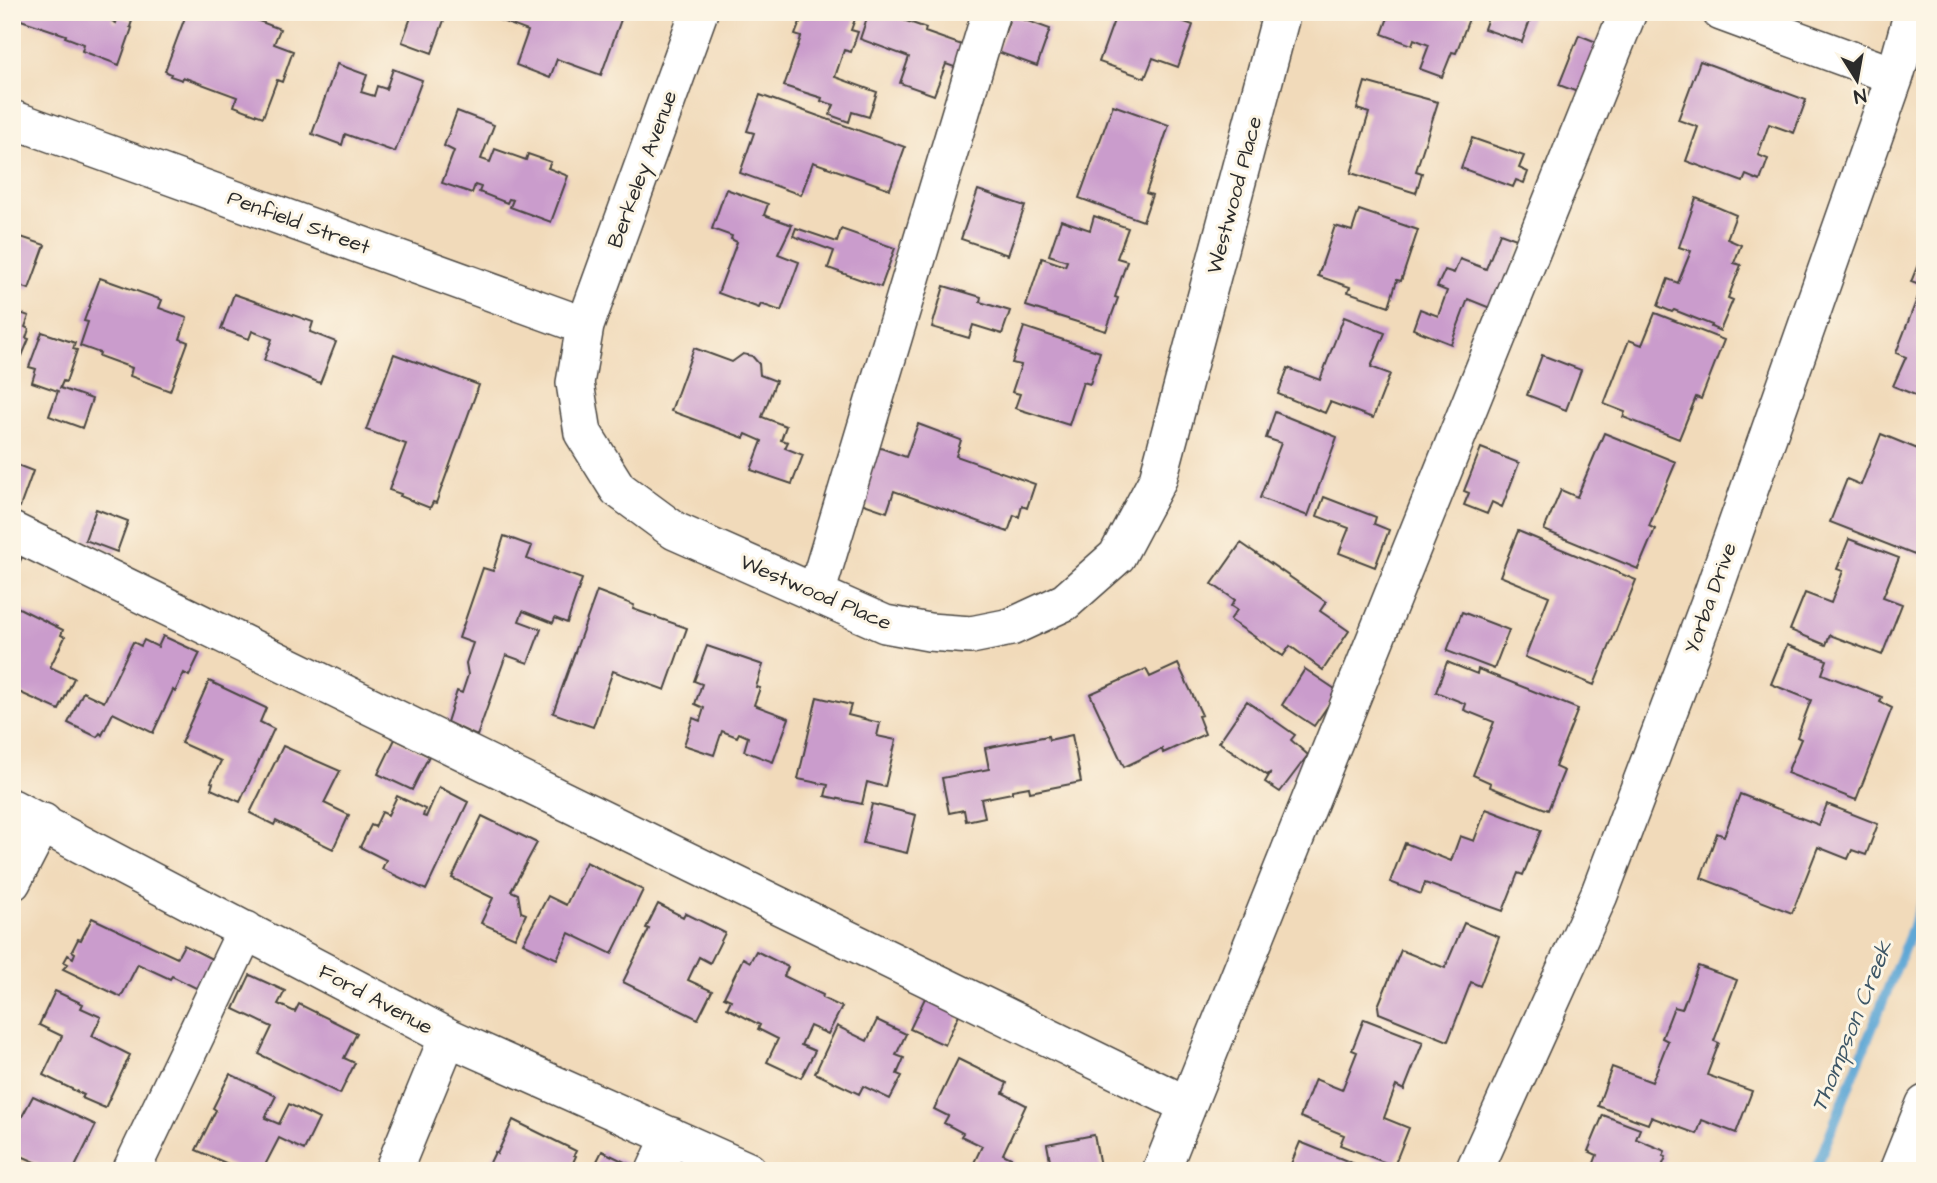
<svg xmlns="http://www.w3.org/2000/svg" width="1937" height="1183" font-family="'Architects Daughter',sans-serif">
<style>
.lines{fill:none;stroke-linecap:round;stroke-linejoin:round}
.stream{stroke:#5ea7d5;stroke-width:10}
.building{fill:#ca9ccc}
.minor-casing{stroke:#494540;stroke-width:40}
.minor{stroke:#fff;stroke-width:37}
.labels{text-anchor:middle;stroke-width:6;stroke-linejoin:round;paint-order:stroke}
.street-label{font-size:21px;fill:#2b2b2b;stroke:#fcf5e5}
.water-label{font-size:23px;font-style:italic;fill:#3d5666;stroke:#fcf5e5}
</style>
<rect width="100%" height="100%" fill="#fcf5e5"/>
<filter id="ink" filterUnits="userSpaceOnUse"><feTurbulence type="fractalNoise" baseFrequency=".0143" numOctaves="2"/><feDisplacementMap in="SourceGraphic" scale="14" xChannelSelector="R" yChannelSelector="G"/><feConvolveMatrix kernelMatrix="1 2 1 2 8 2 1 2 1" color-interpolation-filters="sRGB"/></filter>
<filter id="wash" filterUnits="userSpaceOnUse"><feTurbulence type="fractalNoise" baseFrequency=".00686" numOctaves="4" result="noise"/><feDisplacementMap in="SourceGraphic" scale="28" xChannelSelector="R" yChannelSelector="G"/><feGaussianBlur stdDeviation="1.57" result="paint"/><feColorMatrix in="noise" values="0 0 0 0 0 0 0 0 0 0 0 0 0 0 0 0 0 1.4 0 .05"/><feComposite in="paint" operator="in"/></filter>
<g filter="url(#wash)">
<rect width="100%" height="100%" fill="#f1daba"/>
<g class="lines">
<path class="stream" d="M1815,1171L1925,896"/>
</g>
<g id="blocks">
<path class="building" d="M12,12H115L112,21L116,23L118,16L132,21L130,27L132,28L119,65L82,51L84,44L65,37L66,35L12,17Z
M187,12H235L280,29L274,44L293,51L282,82L277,80L263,117L234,106L237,97L183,77L182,80L170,76L171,74L165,71Z
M413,12H447L432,53L402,42Z
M489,12H619L623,14L601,75L557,59L550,78L516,65L528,31L488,16Z
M804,12L822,17L824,12H835L855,19L851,30L858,32L851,52L844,50L835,77L877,92L869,117L852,112L849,122L830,115L834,105L821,101L822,98L784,86L801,37L795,35Z
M869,12H888L895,15V17L926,28L925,32L965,46L957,68L946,64L934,95L900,83L909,57L860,39Z
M1117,12H1169L1167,16L1193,25L1178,67L1153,58L1145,78L1099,62Z
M1390,12H1466L1465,15L1470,16L1456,53L1452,52L1442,77L1420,69L1429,45L1414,39L1412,45L1382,34Z
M1490,12H1533L1522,42L1484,29Z
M1011,15L1050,29L1037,66L998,52Z
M1579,35L1599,43L1580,93L1559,85Z
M1700,61L1806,100L1794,133L1769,124L1758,155L1768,159L1760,181L1746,175L1743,182L1686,161L1698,127L1678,120Z
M337,64L367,75L361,92L374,96L377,86L386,89L393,69L422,80L395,152L345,134L342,145L312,134Z
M1365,82L1438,102L1416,171L1422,173L1416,193L1351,173L1369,113L1357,109Z
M760,95L905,147L890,189L813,162L801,195L740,173L754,133L747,131Z
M1113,105L1169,125L1146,193L1152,195L1143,221L1079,198Z
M457,111L494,125L481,159L490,162L495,149L526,160L528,154L551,162L548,168L568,176L551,222L510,207L513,200L509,199L507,203L479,192L481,187L475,185L472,193L442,183L454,151L444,146Z
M1472,138L1524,156L1519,168L1528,172L1524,183L1516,180L1513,187L1461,168Z
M726,189L768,204L764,215L792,225L778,254L799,262L781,311L761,304L759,308L718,293L737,242L731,239L732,236L712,229Z
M978,190L1025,206L1008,255L961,239Z
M1696,198L1736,215L1727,239L1741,245L1734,263L1741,265L1728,298L1733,300L1720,331L1711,327L1712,325L1674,310L1672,312L1658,306L1668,279L1678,283L1691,251L1679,247Z
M1359,210L1418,230L1401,281L1397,280L1389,306L1348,292L1350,287L1318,276L1335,226L1352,231Z
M1094,216L1128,228L1117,258L1127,261L1115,297L1118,298L1106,331L1026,306L1042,258L1065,266L1067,261L1049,255L1061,220L1090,230Z
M796,228L837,242L841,229L895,248L881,287L828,268L834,251L793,236Z
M1500,233L1522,241L1495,310L1468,299L1451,344L1413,329L1420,309L1438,316L1447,291L1437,287L1445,270L1454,273L1460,259L1486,269Z
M12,234L45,245L29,289L12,283Z
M1925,247V287L1911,282Z
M100,278L162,300L159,308L187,318L180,339L188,342L170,391L130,376L132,368L99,356L100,353L80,346L88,322L84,321Z
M944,286L981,297L980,302L1010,311L1002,334L973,325L969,338L932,327Z
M234,294L313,322L310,332L336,342L320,383L264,360L272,339L252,331L249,339L221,329Z
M1919,294L1925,297V399L1893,386L1906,357L1896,353Z
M12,310L29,316L25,327L29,329L26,338L29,339L22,356L14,353L13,358Z
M1655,313L1724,340L1701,399L1696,397L1679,439L1623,417L1625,412L1604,404L1629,340L1642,345Z
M1344,317L1385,333L1371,367L1390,374L1373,418L1330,402L1325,413L1278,394L1288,368L1320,380Z
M1024,327L1100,352L1090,384L1083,382L1069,425L1015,408L1020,394L1012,392L1021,365L1012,363Z
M42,332L75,343L73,349L77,350L66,382L63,381L60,388L92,399L82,428L49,416L58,391L32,382L36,369L29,367Z
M694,348L732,362L743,354L752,356L759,364L760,375L776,381L762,417L786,426L781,440L788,442L785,448L803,455L792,484L751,470L762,441L746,434L744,438L671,411Z
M394,354L479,385L436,503L433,502L430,508L400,496L401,494L389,490L406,444L366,430Z
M1542,355L1581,370L1566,410L1527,395Z
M1275,412L1337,437L1308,516L1260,498L1281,443L1266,438Z
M918,424L961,440L956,456L1035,484L1027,508L1022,506L1019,517L1014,515L1008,532L894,491L887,512L855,501L875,446L906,457Z
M1604,433L1676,462L1649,526L1655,529L1638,569L1544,530L1561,490L1577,497Z
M1881,434L1925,452V559L1830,522L1847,479L1861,485Z
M1481,448L1519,463L1502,507L1492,502L1487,514L1464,505L1469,493L1464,491Z
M12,463L33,471L20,507L12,504Z
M1324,497L1376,517L1374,524L1389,530L1375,567L1339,553L1349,528L1317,516Z
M96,509L128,521L117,552L85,540Z
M1518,531L1636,580L1594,685L1525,657L1549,596L1500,576Z
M504,536L532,546L527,559L582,579L567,623L555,618L553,623L523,611L519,621L541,629L528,663L506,655L477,736L447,722L457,691L462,693L468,675L466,663L473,643L459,638L483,568L493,571Z
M1849,539L1899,558L1883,597L1902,604L1882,655L1830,635L1826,645L1790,630L1805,593L1831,603L1843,571L1837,569Z
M1241,543L1326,602L1320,611L1349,631L1323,670L1290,646L1283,656L1230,620L1237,610L1231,606L1235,600L1212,584Z
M12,548L24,553L12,578Z
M597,591L634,605L633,609L687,628L665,690L613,671L593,727L553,713Z
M15,606L63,630L61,635L65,637L50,667L74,678L59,710L12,689V611Z
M1462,612L1509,630L1494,669L1447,651Z
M163,636L200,653L189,676L184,673L175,692L173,690L153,733L113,713L102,735L100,733L97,737L68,723L83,692L104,702L133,642L141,646L144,640L158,647Z
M1787,645L1827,660L1822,674L1882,697L1880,702L1892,708L1856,800L1787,773L1801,739L1797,737L1811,700L1771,684Z
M707,646L763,665L756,687L760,688L754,705L789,718L773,762L744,751L748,737L739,733L737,737L722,731L714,755L684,745L693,718L700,721L704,708L695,704L702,684L694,681Z
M1447,662L1477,674L1478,669L1578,709L1555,767L1564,771L1548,810L1490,787L1491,783L1473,775L1494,722L1464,710L1466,704L1436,692Z
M1178,664L1202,715L1198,716L1205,734L1163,753L1162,749L1124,767L1090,694L1146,669L1150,677Z
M1305,669L1338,691L1314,726L1282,705Z
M209,681L266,708L260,722L274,729L240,802L211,789L213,783L211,782L221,761L181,743Z
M817,697L851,705L848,715L880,723L877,736L896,740L885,787L867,782L862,804L825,796L828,785L798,779Z
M1247,701L1295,735L1291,740L1308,755L1280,792L1265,782L1271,772L1267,775L1219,742Z
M1072,735L1081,782L1030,792L1029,787L1012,790V793L981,799L985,817L966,821L964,810L949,813L942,778L989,769L985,748L1048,736L1049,740Z
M395,739L429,756L412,790L378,774Z
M283,746L340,771L324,803L349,815L333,849L276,821L274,825L250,813Z
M439,787L468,802L426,890L382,869L386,860L360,847L371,825L375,827L382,812L388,815L397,796L425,809L423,816L426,817Z
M1740,794L1819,825L1827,804L1878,824L1866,855L1852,850L1848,859L1818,847L1792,913L1701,878L1717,833L1724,836Z
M872,804L916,815L907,853L863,843Z
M1486,809L1541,830L1523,875L1518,873L1503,911L1425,883L1421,894L1390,882L1405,843L1451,861L1460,836L1474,841Z
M482,816L537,843L511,891L518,894L521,912L526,914L515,938L481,923L493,898L452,878Z
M586,862L643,890L612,954L569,933L557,959L523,943L548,896L566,905Z
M658,904L683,917L685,913L725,933L710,963L699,957L688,980L712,991L698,1019L623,982L649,929L646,928Z
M92,918L177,958L184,945L216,961L202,991L172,976L170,979L138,964L121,997L63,969L68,964L64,962L68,955L73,958L75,953L72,951L78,939L81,940Z
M1464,923L1499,937L1480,986L1471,982L1448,1041L1379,1013L1378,1006L1401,950L1445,968Z
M756,951L788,967L784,976L823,995L822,998L842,1007L828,1034L810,1026L801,1045L815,1051L801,1078L767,1062L778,1039L758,1029L760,1025L727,1008L731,1000L724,997L743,958L750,962Z
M1698,966L1737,980L1714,1041L1719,1043L1707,1075L1752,1091L1736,1133L1702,1120L1697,1134L1651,1117L1648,1124L1598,1106L1612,1067L1652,1082L1668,1041L1662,1038L1674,1007L1682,1009Z
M250,975L285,991L278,1004L295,1012L299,1004L357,1033L344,1058L355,1063L340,1094L259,1054L272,1027L234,1009Z
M55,991L83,1004L81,1008L101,1017L92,1036L130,1055L105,1108L82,1098L84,1095L43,1075L62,1036L39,1025Z
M927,994L961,1010L945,1045L910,1029Z
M1364,1019L1423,1042L1404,1090L1396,1086L1384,1118L1409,1128L1394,1166L1340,1145L1344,1135L1300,1117L1315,1079L1342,1090L1357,1052L1352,1050Z
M877,1020L906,1034L896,1055L904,1058L897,1074L902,1076L890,1099L863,1086L859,1094L815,1073L837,1026L867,1041Z
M958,1059L1007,1083L1003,1093L1026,1105L1003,1154L1015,1160L1009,1171H970L982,1146L961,1136L963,1133L944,1123L948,1116L934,1109Z
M230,1074L276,1096L265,1118L279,1124L289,1104L319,1119L304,1150L279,1138L262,1171H244L196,1150L216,1110L213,1108Z
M33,1096L96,1125L73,1171H45L47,1167L12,1152V1135Z
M1603,1115L1640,1129L1636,1139L1665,1151L1663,1156L1666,1157L1660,1171H1591L1597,1155L1588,1151Z
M513,1120L576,1151L574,1155L576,1156L571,1167L579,1171H486L495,1152L497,1154Z
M1094,1135L1101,1171H1052L1047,1144Z
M1300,1142L1372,1171H1288Z
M602,1151L633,1166L631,1171H592Z"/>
</g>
</g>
<g filter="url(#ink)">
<use href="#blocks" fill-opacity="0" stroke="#494540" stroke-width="2"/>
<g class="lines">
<defs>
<path id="minor" d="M699,12L585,326L575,383L583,433L618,489L675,531L885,624L929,632L971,635L1011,627L1065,602L1117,556L1158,479L1282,12
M1721,12L1895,76
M12,119L585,326
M12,531L1187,1105
M816,594L991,12
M12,808L448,1037L748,1171
M12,882L43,822
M131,1171L246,930
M393,1171L448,1037
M655,1171L671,1136
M1161,1171L1628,12
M1474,1171L1599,895L1709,604L1895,76L1913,12
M1898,1171L1925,1104"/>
</defs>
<use href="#minor" class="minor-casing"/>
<use href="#minor" class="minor"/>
</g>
</g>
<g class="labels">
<g class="street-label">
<text transform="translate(642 169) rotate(-70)" y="7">Berkeley Avenue</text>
<text transform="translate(1234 195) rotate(-75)" y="7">Westwood Place</text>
<text transform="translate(299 222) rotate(20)" y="7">Penfield Street</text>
<text transform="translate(816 592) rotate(23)" y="7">Westwood Place</text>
<text transform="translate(1710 598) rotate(-70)" y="7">Yorba Drive</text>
<text transform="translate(376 999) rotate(28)" y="7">Ford Avenue</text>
</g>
<g class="water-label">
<text transform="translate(1851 1026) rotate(-68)" y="8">Thompson Creek</text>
</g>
</g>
<rect width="1937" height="1183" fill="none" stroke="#fcf5e5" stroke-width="42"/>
<g transform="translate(1857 80) rotate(169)" stroke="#fcf5e5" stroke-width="5" paint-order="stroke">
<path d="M0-5L12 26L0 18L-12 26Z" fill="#2b2b2b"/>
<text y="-10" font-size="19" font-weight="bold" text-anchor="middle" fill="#2b2b2b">N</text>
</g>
</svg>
